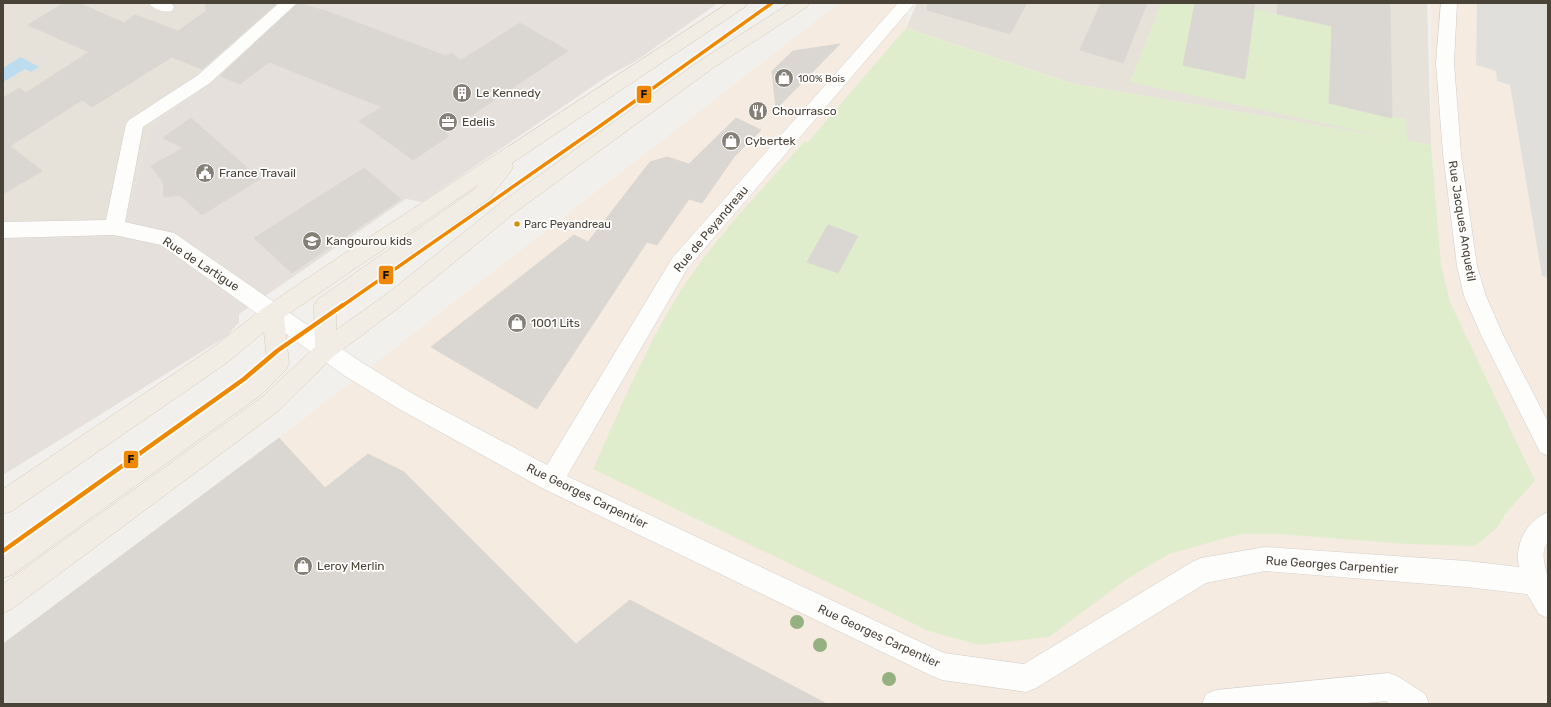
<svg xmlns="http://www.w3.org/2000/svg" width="1551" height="707" font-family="Rubik,sans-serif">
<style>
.residential{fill:#e6e2da}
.commercial{fill:#f5ebe0}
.industrial{fill:#e5e0dc}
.green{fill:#e0edcd}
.parking{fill:#e1dfdc}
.water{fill:#bcddf0}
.building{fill:#dad7d3;stroke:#dbd7d2}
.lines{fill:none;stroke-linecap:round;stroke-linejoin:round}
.minor-casing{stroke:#d0ceca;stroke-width:1}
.major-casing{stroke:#d4cbba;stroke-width:1}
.minor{fill:#fdfdfc;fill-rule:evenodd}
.major{fill:#f2ede4;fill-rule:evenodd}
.tram-1-far1-casing{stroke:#fff;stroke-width:6}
.tram-1-casing{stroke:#fff;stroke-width:8}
.tram-1-far1{stroke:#f08700;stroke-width:3.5}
.tram-1{stroke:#f08700;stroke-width:4.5}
.tree{fill:#96b181}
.bus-dot{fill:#d4920b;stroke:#fff;stroke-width:1.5}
.labels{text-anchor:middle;stroke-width:3.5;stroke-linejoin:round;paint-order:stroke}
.far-poi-label{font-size:10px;fill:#494237;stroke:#fff;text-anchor:start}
.bus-label{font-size:11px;fill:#494237;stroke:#fff;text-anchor:start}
.poi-label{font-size:12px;fill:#494237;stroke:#fff;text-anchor:start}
.street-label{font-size:12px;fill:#494237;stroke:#fff}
.line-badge{stroke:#fff;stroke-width:1.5}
.pale-badge-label{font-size:11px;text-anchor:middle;font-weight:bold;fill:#111}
</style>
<rect width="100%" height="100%" fill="#f2f0ed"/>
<path class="residential" d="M3,3H300L253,51L151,126L121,238L9,239L3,238Z
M917,3H1427L1431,145L1074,84L906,28Z"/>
<path class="commercial" d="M839,3H907L906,28L1074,84L1431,145V3H1548V704H3V644L279,438Z"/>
<path class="industrial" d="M300,3H718L636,61L608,76L422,202L406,199L239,314V322L227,336L3,475V238H121L151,126L253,51Z"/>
<path class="green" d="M1161,3H1195L1183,65L1245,79L1254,9L1332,26L1330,103L1406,119L1407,140L1431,145L1441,265L1450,302L1535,481L1506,513L1497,528L1475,546L1407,544L1279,534H1240L1169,554L1127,579L1049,637L979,645L929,631L593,469C619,412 642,354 675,300C710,242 760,192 805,141L808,142L906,28L1074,84L1394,138L1130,82Z"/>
<path class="parking" d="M1477,3H1548V278L1542,276L1510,85L1497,81L1496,71L1476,65Z"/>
<path class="water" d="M21,57L39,67L31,72L25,69L3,82V68Z"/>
<path class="building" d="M64,3H79L124,23L135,15L178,31L206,11L205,3H277L202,69L172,57L92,107L82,100L10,146L42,171L3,194V98L19,88L26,93L89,52L28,25Z
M298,3L329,12L446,56L451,53L461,60L520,23L568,51L445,133L449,136L413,160L359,121L382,107L269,62L240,84L220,76Z
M928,3H1027L1010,34L927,10Z
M1101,3H1147L1123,63L1080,50Z
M1195,3H1255L1245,79L1183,65Z
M1278,3H1390L1392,118L1329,103L1332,26L1277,14Z
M840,44L776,109L772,71L793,51Z
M191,118L260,179L202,215L180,195L164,197L163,182L151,166L183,148L163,138Z
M736,118L761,130L734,157L702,203L689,199L657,245L647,242L537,409L431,347L574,235L588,242L650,162L667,157L689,164Z
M364,168L401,199L292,273L254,238Z
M828,225L858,236L838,273L807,262Z
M279,438L325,488L368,454L404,472L576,644L630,600L827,704H3V644Z"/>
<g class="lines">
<defs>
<path id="minor" d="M149,3H171L174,7L172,11C164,13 154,10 149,3Z
M279,3H297L210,83L143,127L125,222L174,233L361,362L415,395L547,465L673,257L898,3H915L687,269L567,476L944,653L1024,664L1192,562L1201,558L1265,547L1467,561L1519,567C1514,545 1527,520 1548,512V542C1538,554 1548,570 1548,583C1548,594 1548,606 1548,618L1539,614L1527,594L1467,587L1265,571L1206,583L1036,688L1026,692L942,680L932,676L542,488L399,409L345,376L161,245L114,235L3,238V222L106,220L126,124L129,120L198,75Z
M1441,3H1457L1454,63L1461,154L1477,266L1486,296L1503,335L1548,422V456L1540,452L1482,337L1464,296L1457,266L1443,154L1436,63Z
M1389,673L1399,677L1425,694L1429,704H1390L1386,701L1356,704H1202L1206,694L1216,690Z"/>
<path id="major" d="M728,3H747L745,7L512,163L513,166L511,171L489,199L336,309V330L388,293L503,201L701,60L790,3H809L807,7L713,68L517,211L402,305L334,356L277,412L12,609L3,613V584L261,398L315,347L314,305L318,299L475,189L478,185L284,317L289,363L286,370L261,395L12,575L3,578V551L245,381L267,360L264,332L228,362L12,511L3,514V489L212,348L265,307L342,255Z"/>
</defs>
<use href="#minor" class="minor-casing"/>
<use href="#major" class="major-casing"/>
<use href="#minor" class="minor"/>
<use href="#major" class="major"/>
<defs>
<path id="tram-1-far1" d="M342,306L600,126L772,3"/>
<path id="tram-1" d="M3,551L244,379L277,351L343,305"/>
</defs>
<use href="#tram-1-far1" class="tram-1-far1-casing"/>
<use href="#tram-1" class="tram-1-casing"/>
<use href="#tram-1-far1" class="tram-1-far1"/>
<use href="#tram-1" class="tram-1"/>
</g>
<g class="tree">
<circle cx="797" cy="622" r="7"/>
<circle cx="820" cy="645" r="7"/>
<circle cx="889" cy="679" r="7"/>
</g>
<defs>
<symbol id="shop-disc" viewBox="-11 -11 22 22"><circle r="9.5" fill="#847f77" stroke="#fff"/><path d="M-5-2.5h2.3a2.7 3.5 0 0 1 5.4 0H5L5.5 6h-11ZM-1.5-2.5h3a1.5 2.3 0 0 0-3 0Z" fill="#fff"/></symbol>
<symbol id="building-disc" viewBox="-11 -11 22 22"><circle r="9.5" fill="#847f77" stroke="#fff"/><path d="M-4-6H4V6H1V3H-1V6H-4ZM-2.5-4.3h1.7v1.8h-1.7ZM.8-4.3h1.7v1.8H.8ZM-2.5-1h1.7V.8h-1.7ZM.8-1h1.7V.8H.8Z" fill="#fff"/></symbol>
<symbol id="restaurant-disc" viewBox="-11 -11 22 22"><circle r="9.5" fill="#847f77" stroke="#fff"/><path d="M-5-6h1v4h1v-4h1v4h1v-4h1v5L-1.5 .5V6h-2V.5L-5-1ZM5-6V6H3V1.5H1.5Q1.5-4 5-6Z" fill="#fff"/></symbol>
<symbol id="office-disc" viewBox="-11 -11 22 22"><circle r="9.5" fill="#847f77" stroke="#fff"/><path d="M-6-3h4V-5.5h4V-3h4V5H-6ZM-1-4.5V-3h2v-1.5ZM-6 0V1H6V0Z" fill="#fff"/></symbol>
<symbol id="civic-disc" viewBox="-11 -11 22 22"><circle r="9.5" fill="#847f77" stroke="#fff"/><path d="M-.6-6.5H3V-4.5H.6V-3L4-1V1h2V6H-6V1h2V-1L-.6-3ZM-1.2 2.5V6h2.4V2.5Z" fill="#fff"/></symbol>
<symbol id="school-disc" viewBox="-11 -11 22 22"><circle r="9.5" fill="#847f77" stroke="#fff"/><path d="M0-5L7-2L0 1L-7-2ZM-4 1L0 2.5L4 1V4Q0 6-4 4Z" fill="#fff"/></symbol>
</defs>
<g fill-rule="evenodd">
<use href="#shop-disc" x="773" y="67" width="22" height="22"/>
<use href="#building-disc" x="451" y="82" width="22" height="22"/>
<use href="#restaurant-disc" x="747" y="100" width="22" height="22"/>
<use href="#office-disc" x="437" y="111" width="22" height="22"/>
<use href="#shop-disc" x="720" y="130" width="22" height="22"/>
<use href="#civic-disc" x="194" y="162" width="22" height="22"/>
<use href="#school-disc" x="301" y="230" width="22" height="22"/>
<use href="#shop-disc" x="506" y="312" width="22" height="22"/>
<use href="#shop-disc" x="292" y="555" width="22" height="22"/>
</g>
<circle class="bus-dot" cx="517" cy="224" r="3.5"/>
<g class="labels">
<g class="far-poi-label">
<text x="798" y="82">100% Bois</text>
</g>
<g class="bus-label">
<text x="524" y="228">Parc Peyandreau</text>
</g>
<g class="poi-label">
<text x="476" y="97">Le Kennedy</text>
<text x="772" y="115">Chourrasco</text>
<text x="462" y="126">Edelis</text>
<text x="745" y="145">Cybertek</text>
<text x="219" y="177">France Travail</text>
<text x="326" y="245">Kangourou kids</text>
<text x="531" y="327">1001 Lits</text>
<text x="317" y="570">Leroy Merlin</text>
</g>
<g class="street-label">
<text transform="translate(1462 221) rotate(81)" y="4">Rue Jacques Anquetil</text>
<text transform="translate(711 229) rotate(-50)" y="4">Rue de Peyandreau</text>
<text transform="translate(201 264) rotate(33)" y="4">Rue de Lartigue</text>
<text transform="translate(587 496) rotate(26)" y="4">Rue Georges Carpentier</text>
<text transform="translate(1332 565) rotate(4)" y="4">Rue Georges Carpentier</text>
<text transform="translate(879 636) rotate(25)" y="4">Rue Georges Carpentier</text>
</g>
</g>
<g class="line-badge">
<rect x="636" y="85" width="16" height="19" rx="4" fill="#f08700"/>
<rect x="378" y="265" width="16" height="20" rx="4" fill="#f08700"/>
<rect x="123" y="450" width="16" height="19" rx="4" fill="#f08700"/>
</g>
<g class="pale-badge-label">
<text x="644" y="98">F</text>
<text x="386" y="279">F</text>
<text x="131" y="463">F</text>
</g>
<rect width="1551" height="707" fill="none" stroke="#494237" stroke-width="8"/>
</svg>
